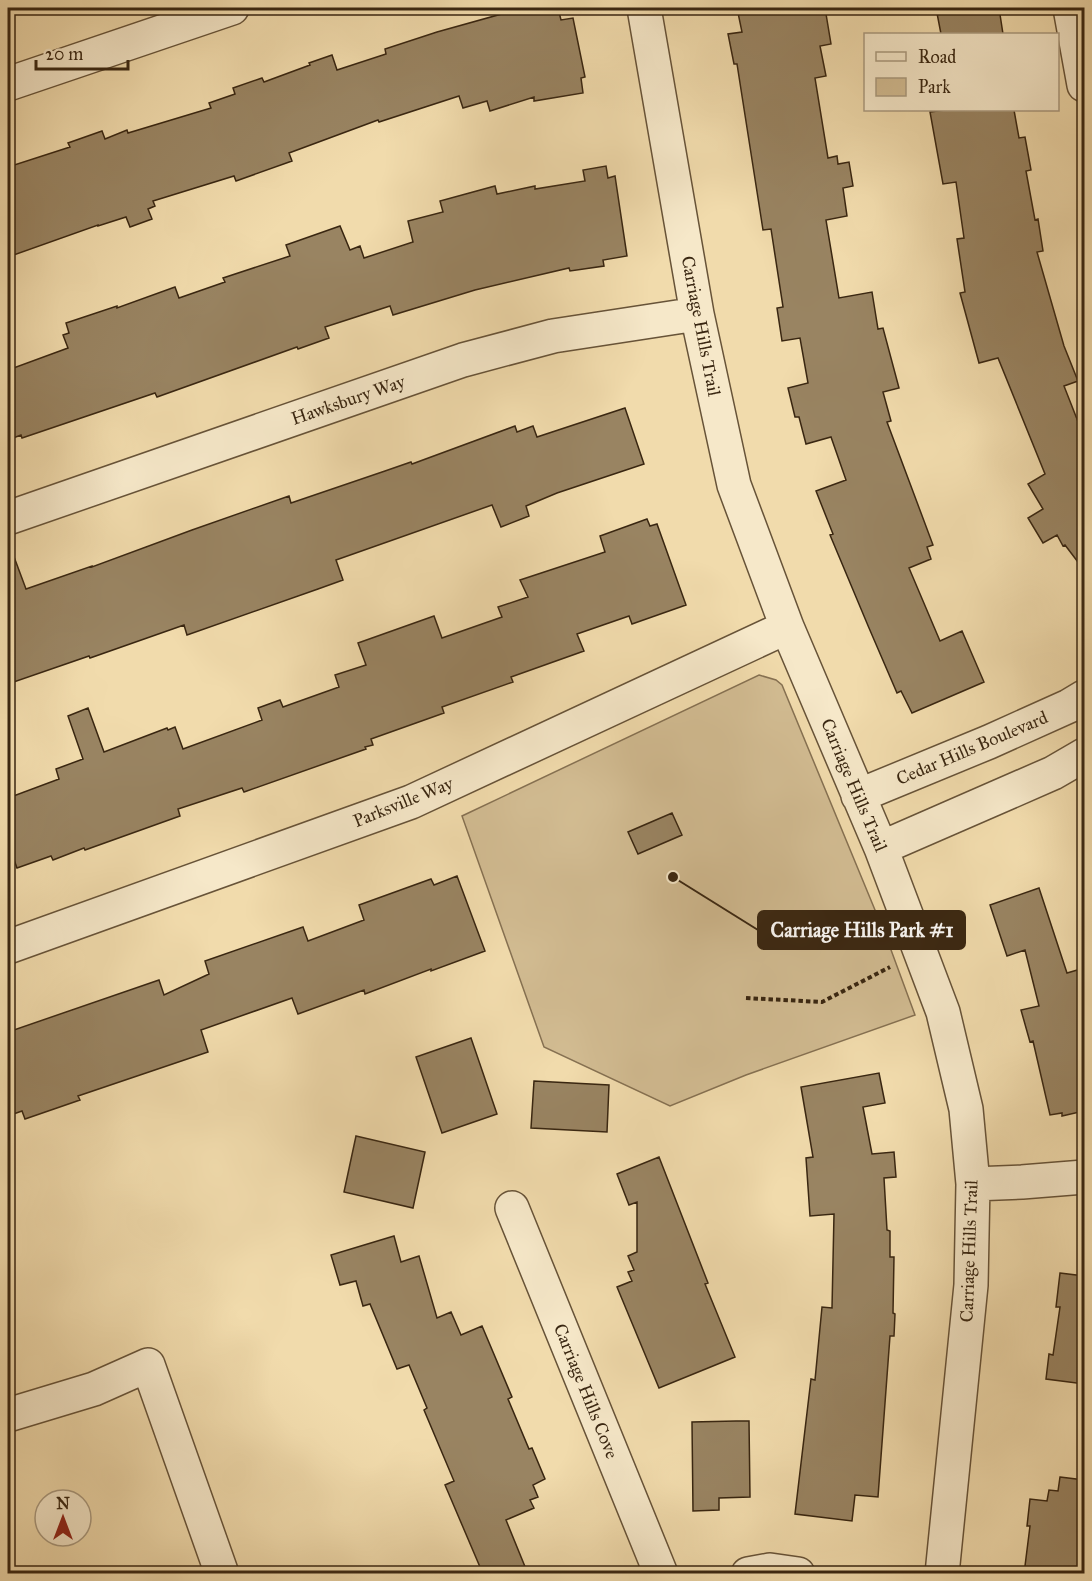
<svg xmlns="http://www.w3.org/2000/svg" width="1092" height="1581" font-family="'IM FELL Great Primer',serif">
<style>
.green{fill:#d2bc92;stroke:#867152;stroke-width:1.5}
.building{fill:#998462;stroke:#392611;stroke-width:1.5}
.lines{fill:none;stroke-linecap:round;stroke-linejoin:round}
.minor-casing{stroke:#675338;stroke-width:36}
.path{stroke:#392611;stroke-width:4;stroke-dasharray:4.5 3;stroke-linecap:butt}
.minor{stroke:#f6e8c9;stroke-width:33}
.labels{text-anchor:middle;stroke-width:4.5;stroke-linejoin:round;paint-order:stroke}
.street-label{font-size:18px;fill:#392611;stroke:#f6e8c9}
.leader{fill:none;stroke:#392611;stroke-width:2}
.callout-dot{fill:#392611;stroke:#f6e8c9;stroke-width:2}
.callout{fill:#392611;stroke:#392611;stroke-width:2}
.callout-label{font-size:20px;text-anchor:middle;font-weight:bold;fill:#fff}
</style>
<rect width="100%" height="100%" fill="#f1dbac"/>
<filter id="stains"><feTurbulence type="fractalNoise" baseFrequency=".00333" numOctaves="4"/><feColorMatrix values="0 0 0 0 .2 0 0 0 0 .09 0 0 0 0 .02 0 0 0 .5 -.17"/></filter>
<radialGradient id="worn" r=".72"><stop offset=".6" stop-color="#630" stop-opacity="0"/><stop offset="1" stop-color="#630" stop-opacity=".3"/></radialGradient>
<path class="green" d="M759,675L776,680L782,685L887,939L915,1015L746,1075L670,1106L544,1047L462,816Z"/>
<path class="building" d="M523,8H550L551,13L559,12L561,20L573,18L585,77L581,78L583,93L534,101V97L490,111L487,101L463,108L459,96L379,122L378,120L289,153L292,161L236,181L234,176L153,201L155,206L148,209L152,219L130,227L126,217L98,226V225L8,257V167L70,147L68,143L102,131L105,139L127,130L128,133L211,108L209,103L235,94L233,88L262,78L264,82L310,65L309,63L332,55L337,70L386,54L385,49L437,32Z
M737,8H825L831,44L820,46L826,76L815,78L828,158L837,156L838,164L849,162L853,186L843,188L847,216L826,220L839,298L872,292L878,329L883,328L899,388L883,392L891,421L887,422L933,545L927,547L931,559L909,568L940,641L962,631L984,682L912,713L901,691L897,693L869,628L830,535L833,534L816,491L846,480L831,437L806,444L799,417H795L788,388L808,383L800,338L782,341L777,308L783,307L771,229L763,230L737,64H734L728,34L742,32Z
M936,8H999L1003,34H941Z
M945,110H1014L1019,138L1025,137L1031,170L1026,171L1035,220L1038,219L1043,251L1037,252L1064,346L1078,381L1064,386L1084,437V570L1065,545L1063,546L1057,535L1043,543L1028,518L1043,509L1028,484L1045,474L998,358L979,363L960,293L965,292L957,239L964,238L956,182L943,184L930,112Z
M606,166L608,178L615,176L627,256L603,260L604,266L570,271L569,268L475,290L393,315L390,306L325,327L329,338L298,349L297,347L157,397L155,393L22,438L21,435L8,440V370L68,348L63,335L69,333L66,323L117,306V308L175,287L179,298L225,282L223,278L290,256L286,245L340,226L350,250L360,246L364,258L413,242L408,221L443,212L440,201L495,186L497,194L535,186V189L585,181L583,170Z
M625,408L644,464L557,493L526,506L529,516L501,527L492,505L336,560L343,580L318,589L187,635L184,625L90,658L89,656L8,684V547L10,546L26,589L92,566V567L192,530L289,496L291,503L385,471L411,462L412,464L515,426L517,432L533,426L537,437Z
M647,519L650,526L657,524L686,605L632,624L629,616L577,634L584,651L511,677L513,682L442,707L444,713L371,739L373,745L365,747L366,749L244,792L242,788L178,809L180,816L85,850L84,848L53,860L51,856L17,868L8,843V798L59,779L56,769L83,759L68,716L88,708L104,752L167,728L168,730L175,727L183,749L262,720L258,708L280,700L283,707L339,687L335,675L366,665L358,643L434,616L442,638L502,617L498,607L528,597L520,580L605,552L600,536Z
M672,813L682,835L638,854L628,832Z
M457,876L485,951L431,971V969L365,994L364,990L298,1014L292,998L201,1030L208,1052L78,1096L80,1100L25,1119L22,1111L8,1116V1032L159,980L164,995L209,974L205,961L303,927L308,941L364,920L359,905L431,879L434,885Z
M1039,888L1067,973L1084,968V1111L1062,1116V1113L1050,1115L1033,1041L1030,1042L1021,1010L1039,1006L1025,950L1007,956L990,905Z
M471,1038L497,1114L442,1133L416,1057Z
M879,1073L885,1103L863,1107L872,1154L894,1152L896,1177L884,1178L887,1230L890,1231V1257H894L893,1313L895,1314L894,1336H890L878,1497L855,1495L852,1521L795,1514L811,1379L815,1380L822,1307L832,1308L834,1214L810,1216L806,1158L813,1157L801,1087Z
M534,1081L609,1085L607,1132L531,1128Z
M356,1136L425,1152L413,1208L344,1192Z
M659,1157L708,1283L705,1284L735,1357L659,1388L617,1287L632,1281L628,1272L634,1270L628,1256L637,1252V1202L629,1205L617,1174Z
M394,1236L401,1262L419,1256L437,1318L451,1312L461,1335L482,1326L512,1397L508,1399L529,1449L532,1448L545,1479L533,1485L538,1497L530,1500L534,1508L506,1520L528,1574H483L445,1485L454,1481L424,1410L427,1408L409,1365L397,1369L370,1304L363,1306L356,1281L340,1285L331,1255Z
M1060,1273L1084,1276V1384L1046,1379L1049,1354L1053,1355L1060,1307H1056Z
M736,1421H749L750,1497L719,1498V1510L693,1511L692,1422Z
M1060,1477L1084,1480V1574H1024L1030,1526H1027L1030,1499L1047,1501L1049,1490L1058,1491Z"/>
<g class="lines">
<defs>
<path id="minor" d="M644,8L697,314L734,485L787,627L881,848L943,1012L966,1109L973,1184L971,1285L942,1574
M1070,8L1084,85
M8,84L232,8
M8,518L463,360L553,336L697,314
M858,796L989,742L1069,706L1084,697
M881,848L1053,773L1084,755
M8,947L411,802L787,627
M973,1184L1022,1182L1084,1177
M512,1208L661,1574
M8,1415L94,1389L148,1365L222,1574
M748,1574L770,1570L798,1574"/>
</defs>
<use href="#minor" class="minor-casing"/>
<path class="path" d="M746,998L822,1002L890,967"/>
<use href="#minor" class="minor"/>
</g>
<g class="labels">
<g class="street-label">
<text transform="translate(701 326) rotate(79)" y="6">Carriage Hills Trail</text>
<text transform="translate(348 400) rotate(-19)" y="6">Hawksbury Way</text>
<text transform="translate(972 748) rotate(-23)" y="6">Cedar Hills Boulevard</text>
<text transform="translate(854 785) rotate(67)" y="6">Carriage Hills Trail</text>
<text transform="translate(403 802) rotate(-22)" y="6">Parksville Way</text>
<text transform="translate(969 1251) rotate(-88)" y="6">Carriage Hills Trail</text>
<text transform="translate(586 1391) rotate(68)" y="6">Carriage Hills Cove</text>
</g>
</g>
<path class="leader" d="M673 877L758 930"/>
<circle class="callout-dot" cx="673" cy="877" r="6"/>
<rect class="callout" x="758" y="911" width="207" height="38" rx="6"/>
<g class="callout-label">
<text x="862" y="937">Carriage Hills Park #1</text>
</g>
<rect width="1092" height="1581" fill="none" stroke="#f1dbac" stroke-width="30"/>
<rect x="9" y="9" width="1074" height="1563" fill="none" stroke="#392611" stroke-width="3"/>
<rect x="15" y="15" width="1062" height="1551" fill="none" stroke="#392611" stroke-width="1.5"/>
<rect x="864" y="33" width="195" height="78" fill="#f6e8c9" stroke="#aa9a7f" stroke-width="1.5"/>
<rect x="876" y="52" width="30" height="9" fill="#f6e8c9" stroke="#aa9a7f" stroke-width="1.5"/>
<text x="918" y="63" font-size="18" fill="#392611">Road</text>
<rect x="876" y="78" width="30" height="18" fill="#d2bc92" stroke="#aa9a7f" stroke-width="1.5"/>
<text x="918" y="93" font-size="18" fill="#392611">Park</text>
<g transform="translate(63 1518)"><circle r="28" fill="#f6e8c9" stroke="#aa9a7f" stroke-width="1.5"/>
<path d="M0-4.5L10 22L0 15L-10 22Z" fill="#8f2418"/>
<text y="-9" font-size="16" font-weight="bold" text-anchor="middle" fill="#392611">N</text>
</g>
<path d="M36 60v9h92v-9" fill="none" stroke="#392611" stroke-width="3"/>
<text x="45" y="60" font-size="18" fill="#392611" stroke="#f6e8c9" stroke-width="4.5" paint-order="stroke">20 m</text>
<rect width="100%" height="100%" filter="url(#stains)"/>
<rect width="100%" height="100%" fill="url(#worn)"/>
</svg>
